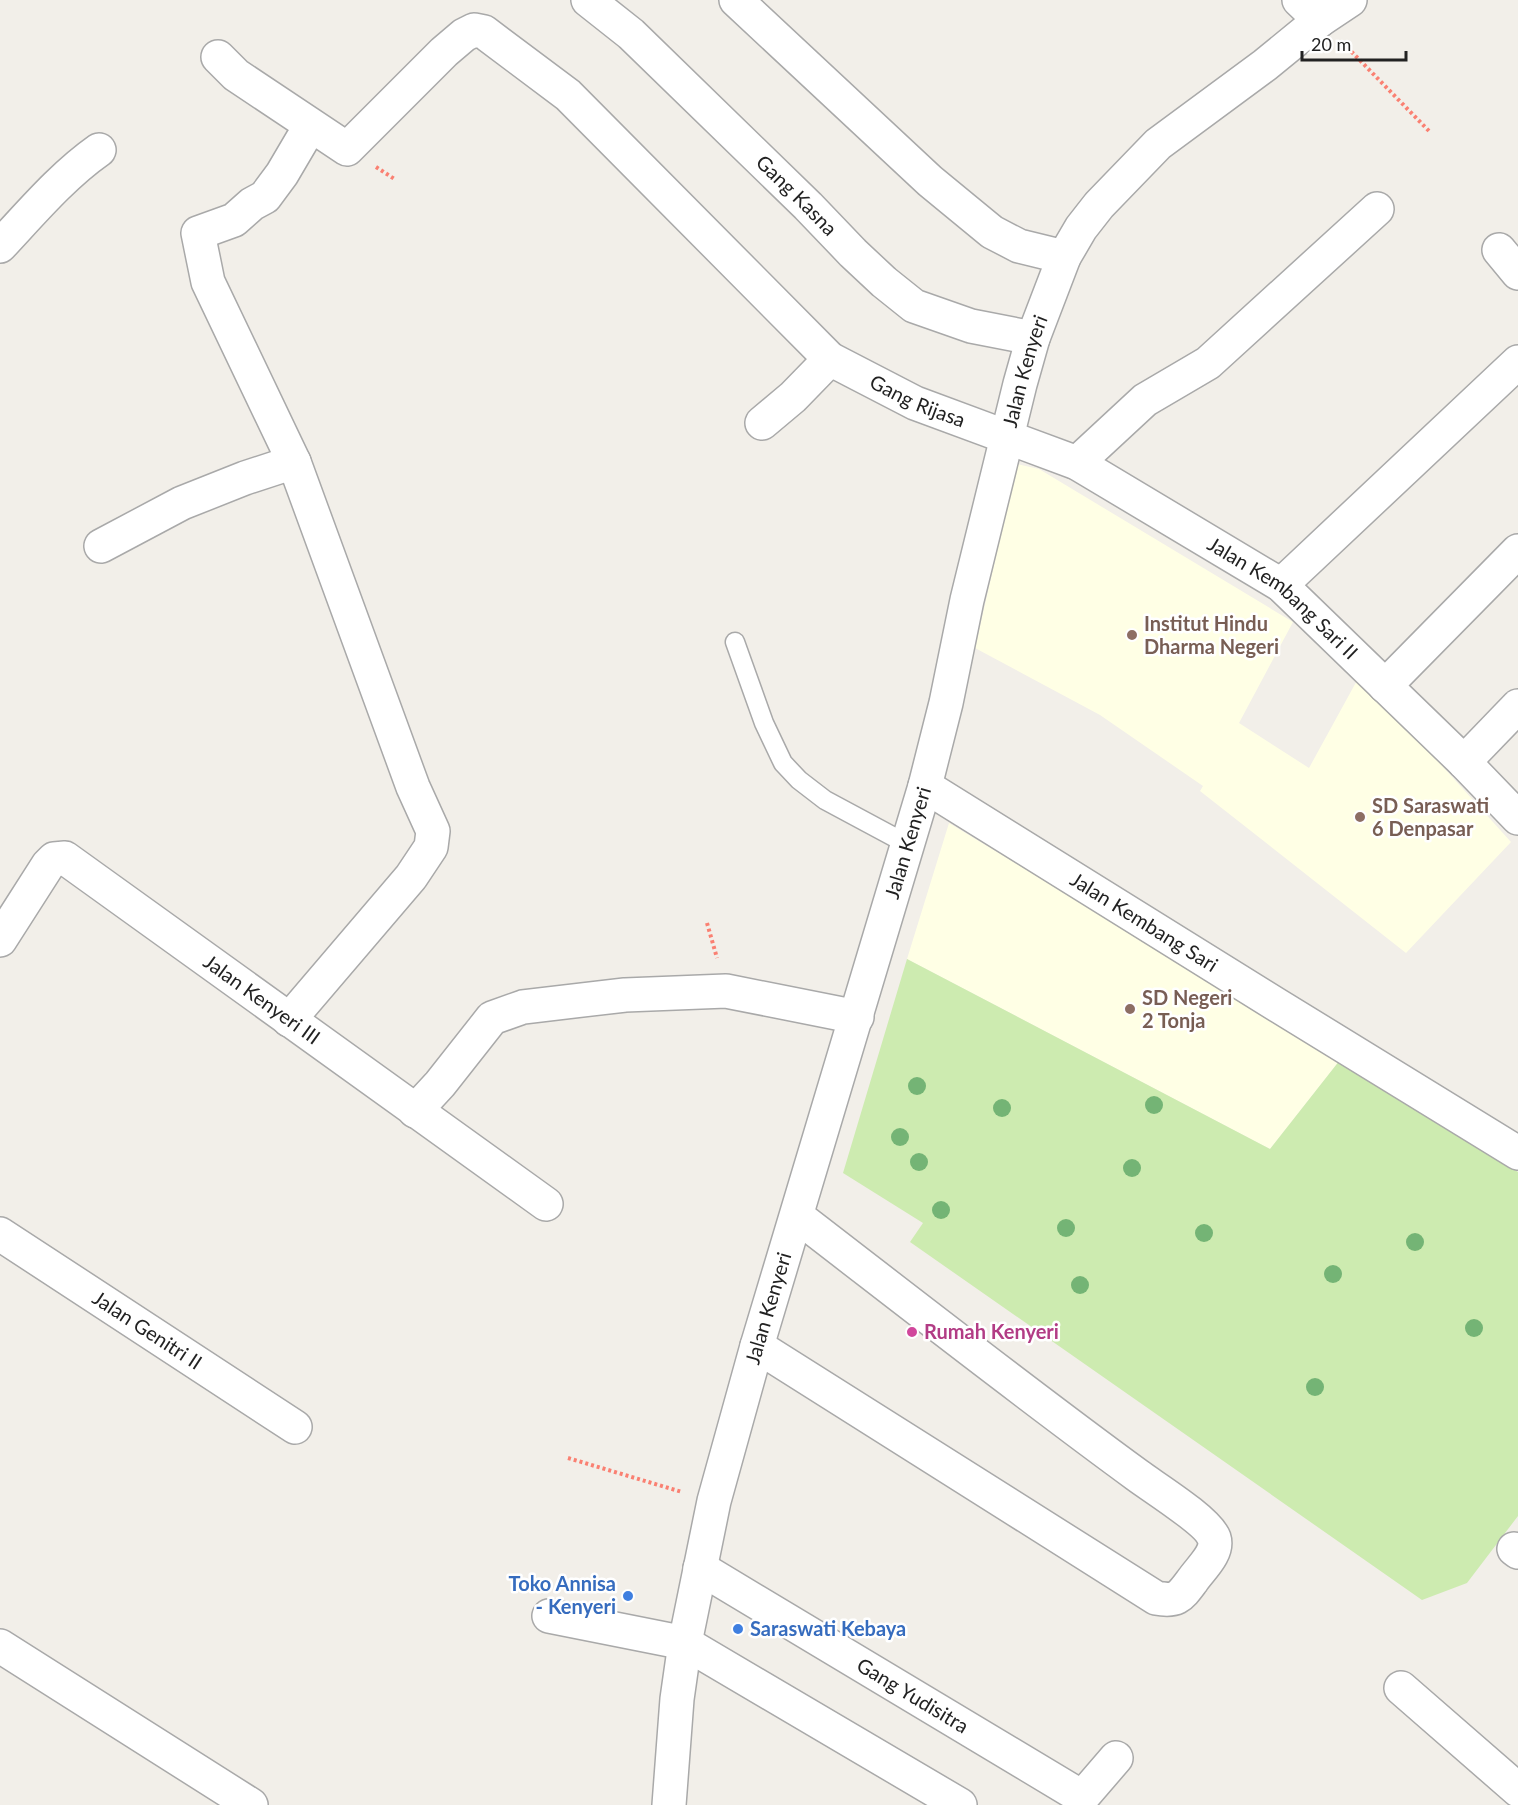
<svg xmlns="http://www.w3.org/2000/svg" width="1518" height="1805" font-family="Lato,sans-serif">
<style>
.education{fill:#ffffe5}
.grass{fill:#cdebb0}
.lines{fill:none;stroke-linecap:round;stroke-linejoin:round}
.service-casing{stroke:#a9a9a9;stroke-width:21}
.minor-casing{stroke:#a9a9a9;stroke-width:36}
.tertiary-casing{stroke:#a9a9a9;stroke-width:36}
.path{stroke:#fa8072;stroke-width:4;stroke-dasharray:3 3;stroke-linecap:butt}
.service{stroke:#fff;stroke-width:18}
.minor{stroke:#fff;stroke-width:33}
.tertiary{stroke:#fff;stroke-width:33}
.tree{fill:#74b475}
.education-dot{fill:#8d6e63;stroke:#fff;stroke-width:2}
.hotel-dot{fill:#d1479c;stroke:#fff;stroke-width:2}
.shop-dot{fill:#3f7fe0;stroke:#fff;stroke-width:2}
.labels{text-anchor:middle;stroke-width:5;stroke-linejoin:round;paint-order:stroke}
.street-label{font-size:20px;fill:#222;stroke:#fff}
.education-label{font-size:20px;font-weight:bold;fill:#785e54;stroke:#fff;text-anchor:start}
.hotel-label{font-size:20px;font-weight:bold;fill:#b23c85;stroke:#fff;text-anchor:start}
.shop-label{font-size:20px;font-weight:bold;fill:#366cbe;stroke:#fff;text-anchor:end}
</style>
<rect width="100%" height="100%" fill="#f2efe9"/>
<path class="education" d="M1017,464L1039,469L1293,622L1239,723L1309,768L1360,675L1511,842L1406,953L1200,791L1203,786L1100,715L975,648Z
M949,823L1340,1060L1270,1149L907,959Z"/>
<path class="grass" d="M907,959L1270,1149L1340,1060L1518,1172V1516L1467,1583L1422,1600L910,1242L923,1223L843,1173Z"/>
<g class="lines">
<defs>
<path id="service" d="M735,642L764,723L783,763L799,780L825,800L907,844"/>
<g id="minor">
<path id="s1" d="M588,0L631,34L808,206L853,253L884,282L914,306L971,326L1033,338"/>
<path d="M736,0L930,181L992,232L1019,246L1064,257"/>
<path d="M1299,0L1320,20"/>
<path id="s2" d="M218,57L236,75L347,149L444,52L464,35L474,30L484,32L568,95L830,359L915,403L1077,463L1281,585L1464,762L1518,818"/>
<path d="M0,246C31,213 62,176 99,150"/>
<path d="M1499,250L1518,273"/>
<path d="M762,423L793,397L830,359"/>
<path d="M1077,463L1145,400L1208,363L1377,209"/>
<path d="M101,546L182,503L245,478L294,462"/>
<path d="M1281,585L1518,362"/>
<path d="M1385,686L1518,551"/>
<path d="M1464,762L1518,706"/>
<path id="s3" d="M925,786L1277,1005L1518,1153"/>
<path id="s4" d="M0,940L48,865L54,859L65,858L546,1204"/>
<path d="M289,1020L411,877L431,847L433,831L413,787L294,462L208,282L198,233L234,220L252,204L265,197L282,174L302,140"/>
<path d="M415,1111L440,1084L492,1018L523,1007L625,995L726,991L857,1017"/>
<path id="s5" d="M0,1234L295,1427"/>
<path d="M757,1346L1156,1598C1177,1602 1180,1597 1192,1581C1200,1569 1219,1553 1214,1538C1208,1521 1153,1487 1137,1475C1022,1391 910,1303 797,1216"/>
<path d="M1514,1549L1518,1552"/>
<path id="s6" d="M700,1568L1075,1793L1080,1795L1085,1794L1116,1758"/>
<path d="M549,1616L685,1643L960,1805"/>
<path d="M0,1646L251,1805"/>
<path d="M1401,1688L1518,1790"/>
</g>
<g id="tertiary">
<path id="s7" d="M669,1805L677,1699L685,1643L714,1501L757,1346L925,786L946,703L967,600L1020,384L1033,338L1064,257L1081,228L1099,205L1158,144L1265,65L1320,20L1350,0"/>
</g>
</defs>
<use href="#service" class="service-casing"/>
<use href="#minor" class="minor-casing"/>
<use href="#tertiary" class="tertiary-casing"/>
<path class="path" d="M1343,43L1429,131
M376,167L396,180
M707,923L717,958
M568,1458L682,1492"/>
<use href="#service" class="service"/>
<use href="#minor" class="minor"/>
<use href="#tertiary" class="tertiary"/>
</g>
<g class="tree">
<circle cx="917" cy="1086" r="9"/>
<circle cx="1154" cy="1105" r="9"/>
<circle cx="1002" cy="1108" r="9"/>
<circle cx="900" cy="1137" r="9"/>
<circle cx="919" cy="1162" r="9"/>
<circle cx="1132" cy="1168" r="9"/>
<circle cx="941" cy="1210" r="9"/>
<circle cx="1066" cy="1228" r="9"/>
<circle cx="1204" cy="1233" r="9"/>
<circle cx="1415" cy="1242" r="9"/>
<circle cx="1333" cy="1274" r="9"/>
<circle cx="1080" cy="1285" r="9"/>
<circle cx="1474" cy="1328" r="9"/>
<circle cx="1315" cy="1387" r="9"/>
</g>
<g class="education-dot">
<circle cx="1132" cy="635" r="6"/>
<circle cx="1360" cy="817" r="6"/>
<circle cx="1130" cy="1009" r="6"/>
</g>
<circle class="hotel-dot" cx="912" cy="1332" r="6"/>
<g class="shop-dot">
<circle cx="628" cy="1596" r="6"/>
<circle cx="738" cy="1629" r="6"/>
</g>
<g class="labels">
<g class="street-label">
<text dy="7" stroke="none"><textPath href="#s1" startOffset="286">Gang Kasna</textPath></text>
<text dy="7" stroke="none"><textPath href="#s7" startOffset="1480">Jalan Kenyeri</textPath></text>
<text dy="7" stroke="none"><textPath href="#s2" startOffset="918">Gang Rijasa</textPath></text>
<text dy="7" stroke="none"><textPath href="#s2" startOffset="1336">Jalan Kembang Sari II</textPath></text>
<text dy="7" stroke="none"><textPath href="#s7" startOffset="994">Jalan Kenyeri</textPath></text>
<text dy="7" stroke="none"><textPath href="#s3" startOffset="258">Jalan Kembang Sari</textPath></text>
<text dy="7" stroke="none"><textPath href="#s4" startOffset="351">Jalan Kenyeri III</textPath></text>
<text dy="7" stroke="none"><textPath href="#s7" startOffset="508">Jalan Kenyeri</textPath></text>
<text dy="7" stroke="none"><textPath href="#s5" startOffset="176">Jalan Genitri II</textPath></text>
<text dy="7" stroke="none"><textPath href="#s6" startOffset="248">Gang Yudisitra</textPath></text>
</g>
<g class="education-label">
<text x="1144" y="631">Institut Hindu<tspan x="1144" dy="23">Dharma Negeri</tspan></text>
<text x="1372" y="813">SD Saraswati<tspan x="1372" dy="23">6 Denpasar</tspan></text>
<text x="1142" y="1005">SD Negeri<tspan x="1142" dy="23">2 Tonja</tspan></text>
</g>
<g class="hotel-label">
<text x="924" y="1339">Rumah Kenyeri</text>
</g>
<g class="shop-label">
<text x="616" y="1591">Toko Annisa<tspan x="616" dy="23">- Kenyeri</tspan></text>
<text x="750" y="1636" text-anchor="start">Saraswati Kebaya</text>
</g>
</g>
<path d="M1302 51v9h104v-9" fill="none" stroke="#222222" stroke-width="3"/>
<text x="1311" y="51" font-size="18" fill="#222222" stroke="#ffffff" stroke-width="4.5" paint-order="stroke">20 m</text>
</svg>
